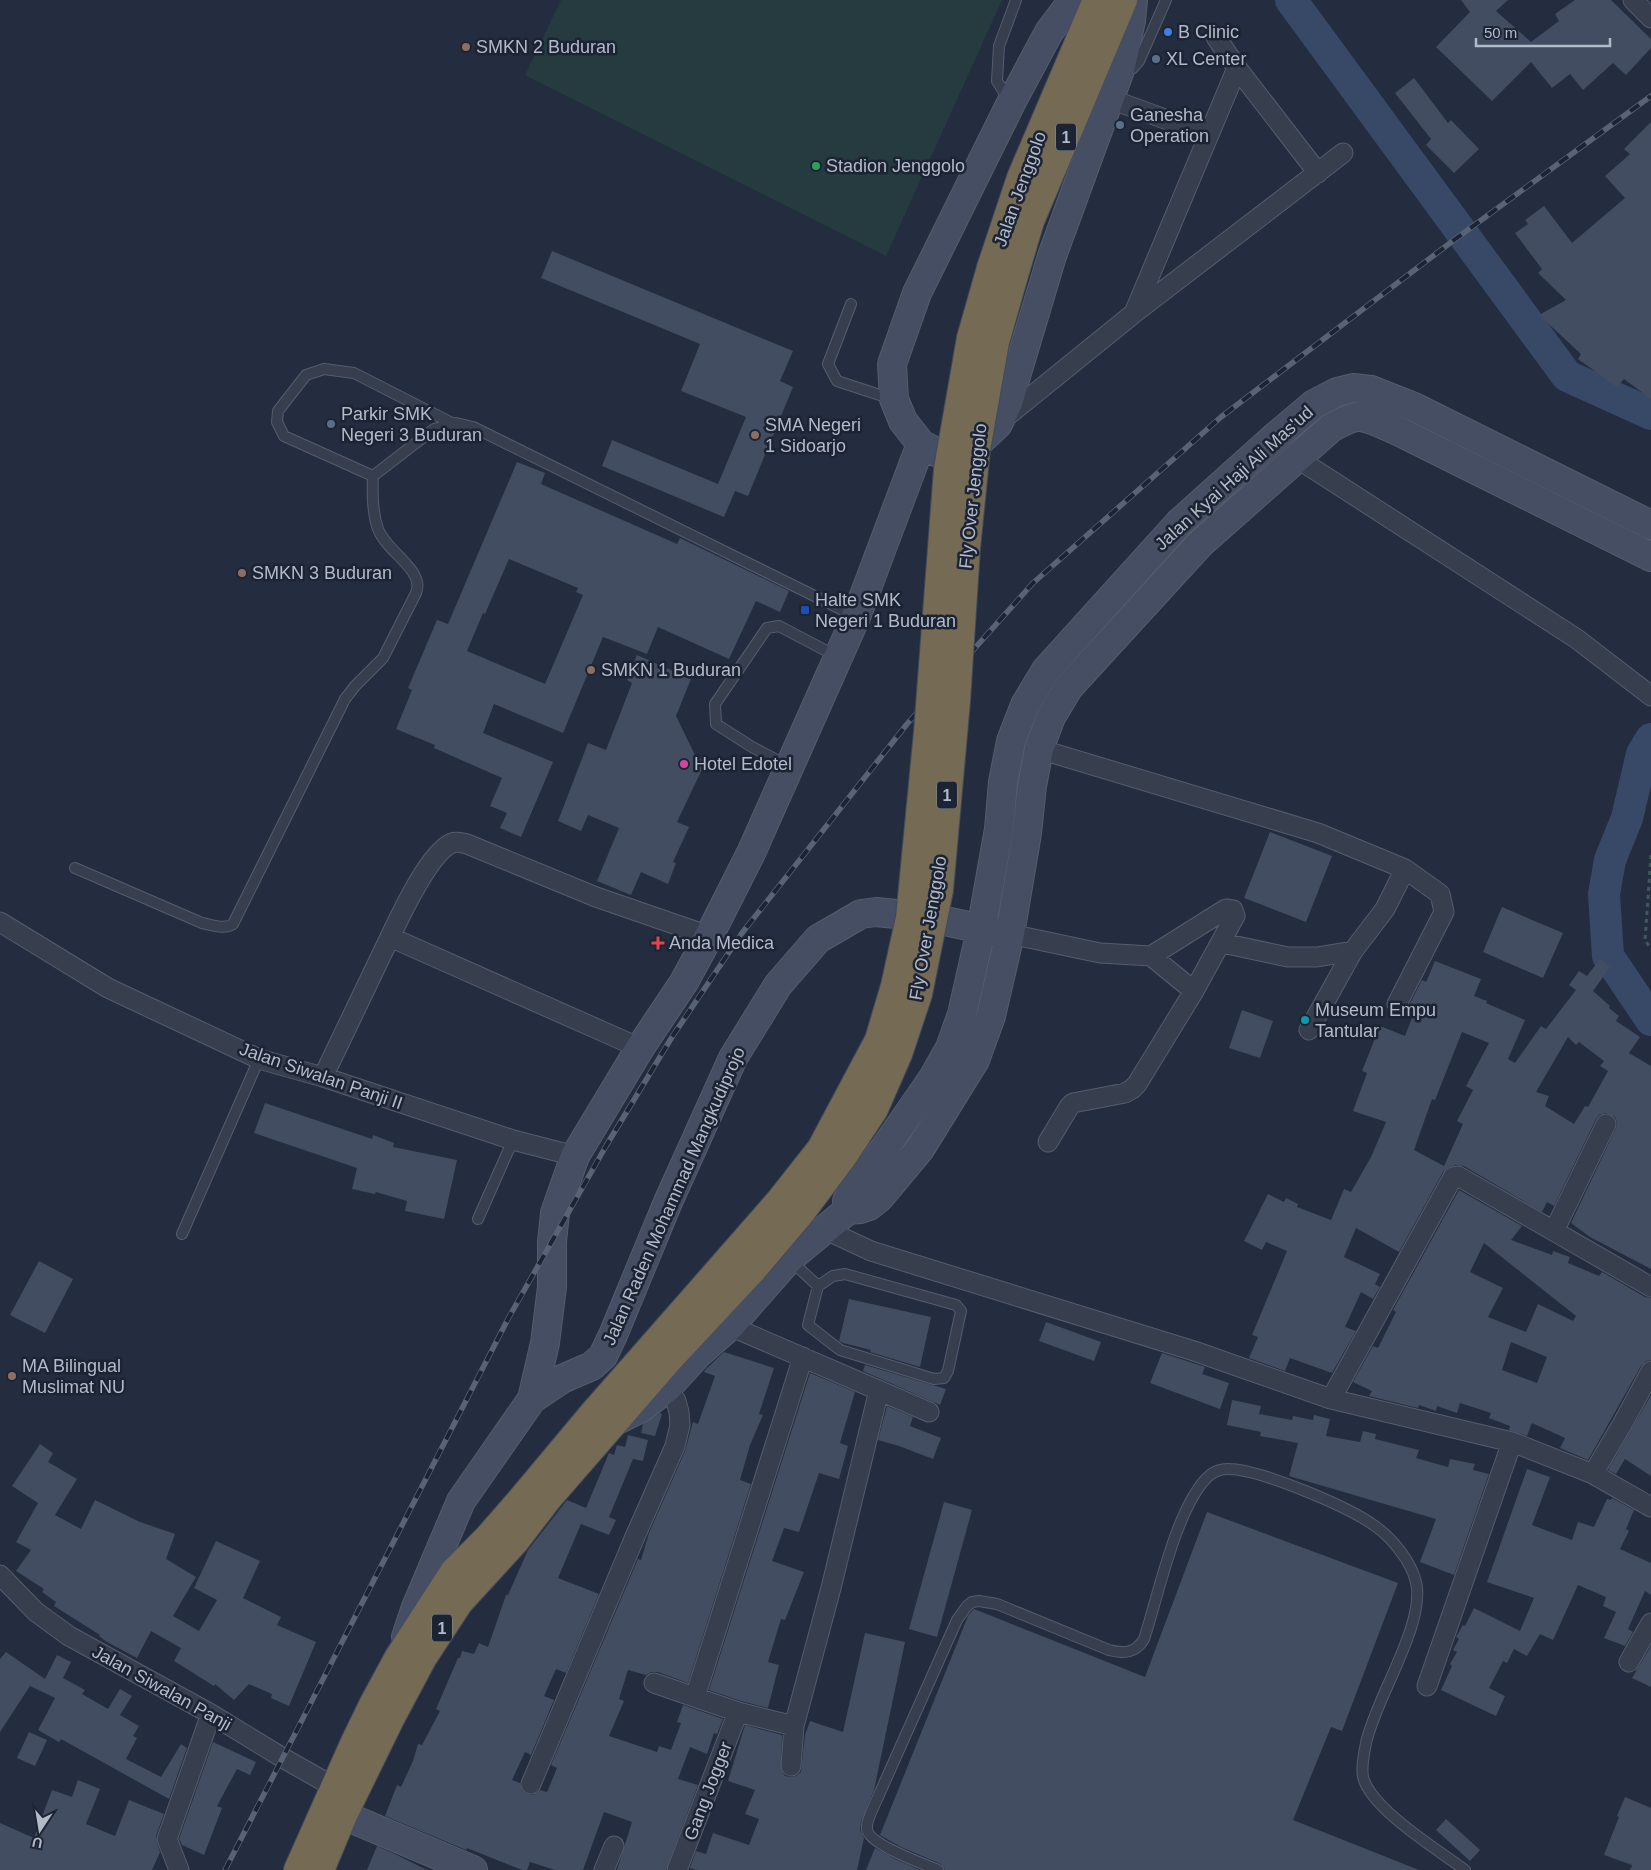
<svg xmlns="http://www.w3.org/2000/svg" width="1651" height="1870" font-family="Arial,sans-serif">
<style>
.green{fill:#253b40}
.lines{fill:none;stroke-linecap:round;stroke-linejoin:round}
.river{stroke:#384968;stroke-width:32}
.building{fill:#424d61;fill-rule:evenodd}
.lane-casing{stroke:#555d6d;stroke-width:12}
.street-casing{stroke:#555d6d;stroke-width:21}
.secondary-casing{stroke:#555d6d;stroke-width:30}
.highway-casing{stroke:#424a5a;stroke-width:30}
.path{stroke:#43585d;stroke-width:3;stroke-dasharray:4 4;stroke-linecap:butt}
.lane{stroke:#373f4f;stroke-width:10}
.street{stroke:#373f4f;stroke-width:19}
.secondary{stroke:#454e62;stroke-width:28}
.highway{stroke:#756a54;stroke-width:28}
.rail-casing{stroke:#596376;stroke-width:5.5}
.rail{stroke:#1c2434;stroke-width:4;stroke-dasharray:11;stroke-linecap:butt}
.highway-bridge-casing{stroke:#424a5a;stroke-width:30;stroke-linecap:butt}
.highway-bridge{stroke:#756a54;stroke-width:28}
.shop-dot{fill:#3f7fe0;stroke:#1c2434;stroke-width:2}
.education-dot{fill:#8d6e63;stroke:#1c2434;stroke-width:2}
.service-dot{fill:#5c6f8a;stroke:#1c2434;stroke-width:2}
.leisure-dot{fill:#2e9e5b;stroke:#1c2434;stroke-width:2}
.transit-dot{fill:#1a4fb4;stroke:#1c2434;stroke-width:2}
.hotel-dot{fill:#d1479c;stroke:#1c2434;stroke-width:2}
.health-dot{fill:#e0444e;stroke:#1c2434;stroke-width:2}
.culture-dot{fill:#0f9aa8;stroke:#1c2434;stroke-width:2}
.labels{text-anchor:middle;stroke-width:5;stroke-linejoin:round;paint-order:stroke}
.shield{fill:#1c2434;stroke:#868d9d;stroke-width:1}
.shield-label{font-size:16px;font-weight:bold;fill:#b3baca}
.poi-label{font-size:18px;fill:#b3baca;stroke:#1c2434;text-anchor:start}
.street-label{font-size:18px;fill:#b3baca;stroke:#1c2434}
</style>
<rect width="100%" height="100%" fill="#232d3f"/>
<path class="green" d="M561,0H1002L886,256L525,75Z"/>
<g class="lines">
<path class="river" d="M1291,0L1567,376L1651,414
M1651,739L1642,754L1627,818L1610,860L1604,894L1608,956L1651,1020"/>
</g>
<path class="building" d="M1461,0H1508L1496,11L1531,42L1559,21L1555,14L1575,0H1611L1651,39V48L1626,75L1613,63L1583,90L1570,74L1552,88L1531,62L1492,101L1436,47L1470,12Z
M1414,78L1448,123L1451,120L1479,149L1454,173L1426,145L1431,139L1395,93Z
M1651,122V399L1624,379L1617,387L1578,359L1581,354L1539,315L1566,300L1538,273L1542,269L1515,233L1528,224L1525,220L1544,206L1572,243L1625,198L1605,176L1630,154L1624,149Z
M552,251L793,351L780,381L793,387L748,496L735,491L724,517L602,466L612,440L718,484L746,417L681,391L700,344L541,278Z
M517,462L545,473L541,484L677,544L680,538L789,591L780,612L756,601L729,659L658,627L647,654L603,637L563,733L494,704L483,733L553,762L521,837L500,828L507,813L490,806L502,778L434,748L435,745L396,729L412,690L408,688L437,620L448,624ZM509,559L578,588L576,592L583,595L545,684L467,651L483,613L485,614Z
M637,655L691,679L676,716L696,757L706,761L677,822L689,827L673,862L676,863L668,884L641,872L631,895L597,881L619,828L588,815L581,831L558,821L588,743L606,750L632,683L627,680Z
M1270,832L1332,856L1306,922L1244,898Z
M1502,907L1563,933L1543,978L1483,952Z
M1600,959L1610,967L1593,991L1610,1006L1609,1008L1619,1016L1616,1021L1640,1037L1629,1053L1651,1066V1269L1590,1237L1571,1223L1616,1128L1617,1123L1615,1117L1610,1114L1605,1113L1599,1115L1596,1119L1554,1206L1547,1202L1542,1212L1464,1166L1456,1165L1447,1168L1443,1172L1399,1252L1356,1228L1344,1257L1380,1274L1375,1284L1380,1287L1373,1299L1361,1292L1345,1327L1356,1331L1332,1373L1290,1358L1285,1371L1249,1358L1258,1337L1252,1335L1287,1251L1266,1242L1262,1250L1244,1241L1268,1194L1284,1202L1286,1198L1298,1204L1297,1207L1331,1220L1344,1189L1351,1192L1371,1157L1386,1122L1353,1111L1367,1073L1362,1071L1380,1026L1405,1036L1415,1010L1408,1007L1422,980L1426,982L1435,961L1481,979L1474,996L1487,1001L1486,1003L1525,1020L1508,1059L1515,1063L1541,1026L1546,1029L1576,990L1569,985L1579,971L1587,976ZM1462,1032L1489,1043L1466,1086L1473,1090L1457,1121L1463,1124L1444,1166L1414,1150L1432,1099L1435,1100ZM1568,1037L1576,1045L1579,1042L1604,1061L1600,1066L1608,1071L1588,1107L1585,1106L1574,1124L1545,1106L1549,1096L1536,1092Z
M1242,1010L1273,1021L1260,1058L1229,1048Z
M265,1103L372,1139L373,1135L394,1143L393,1147L457,1160L444,1219L405,1211L407,1201L376,1192L375,1194L352,1189L357,1168L254,1133Z
M1459,1190L1522,1226L1511,1240L1552,1255L1553,1251L1570,1257L1568,1263L1599,1276L1602,1272L1645,1297L1651,1298V1360L1646,1361L1641,1366L1588,1460L1560,1448L1565,1438L1532,1423L1527,1436L1509,1430L1510,1426L1489,1418L1491,1413L1460,1403L1457,1413L1437,1406L1436,1411L1419,1405L1418,1408L1369,1396L1372,1391L1353,1382L1373,1346L1378,1348L1396,1312L1393,1310ZM1484,1243L1576,1316L1573,1321L1538,1304L1526,1332L1488,1317L1503,1288L1470,1272ZM1511,1342L1547,1357L1537,1383L1502,1370Z
M39,1261L73,1279L45,1333L10,1315Z
M849,1299L931,1317L920,1367L870,1352L871,1350L843,1343L839,1341Z
M1046,1322L1101,1342L1094,1361L1039,1341Z
M724,1352L774,1368L759,1414L763,1415L750,1445L740,1480L751,1484L688,1683L658,1672H651L646,1675L628,1670L619,1699L624,1701L609,1736L657,1752L659,1746L671,1750L681,1723L677,1722L683,1705L723,1719L717,1734L714,1733L707,1754L690,1747L678,1779L698,1785L666,1870H617L632,1822L604,1812L583,1870H555L530,1862L527,1870H522L467,1848L466,1850L385,1816L397,1785L401,1787L413,1761L418,1744L422,1745L440,1711L436,1709L458,1658H460L462,1651L474,1654L479,1643L488,1647L506,1595H508L528,1550L567,1500L586,1508L609,1453L614,1455L617,1445L625,1447L628,1435L648,1440L643,1461L633,1459L609,1517L616,1520L609,1535L581,1524L558,1578L599,1594L566,1673L556,1669L544,1696L554,1700L531,1755L525,1752L512,1780L520,1783L522,1790L527,1794L533,1795L540,1790L547,1792L557,1768L551,1765L638,1559L641,1560L649,1533L685,1451L693,1422L698,1424L715,1376L704,1372L705,1370Z
M1162,1353L1205,1367L1202,1374L1229,1383L1220,1409L1150,1383Z
M865,1365L946,1389L940,1405L863,1371Z
M810,1373L855,1392L840,1443L848,1446L839,1479L819,1473L799,1532L784,1528L772,1561L804,1572L785,1620L781,1619L768,1662L779,1665L768,1708L741,1701L709,1690Z
M1651,1395V1476L1625,1459L1616,1474L1608,1470Z
M1232,1400L1261,1406L1259,1414L1292,1420L1293,1416L1313,1420L1314,1415L1330,1419L1326,1436L1360,1442L1363,1431L1376,1434L1375,1439L1419,1450L1416,1458L1448,1467L1450,1459L1475,1464L1473,1470L1489,1474L1454,1575L1420,1562L1436,1519L1289,1476L1298,1443L1260,1436L1261,1432L1227,1425Z
M887,1406L913,1417L910,1426L941,1438L933,1459L899,1446L878,1440Z
M660,1413L662,1414L655,1436L641,1433L643,1424Z
M40,1444L53,1453L48,1462L77,1479L55,1515L81,1529L95,1500L140,1522L175,1534L166,1559L196,1577L173,1616L199,1631L217,1600L194,1588L216,1541L260,1561L243,1598L281,1617L277,1625L316,1642L289,1706L271,1698L272,1694L249,1684L234,1700L215,1684L214,1686L174,1661L181,1648L151,1631L137,1658L107,1642L99,1636L100,1635L54,1606L56,1602L42,1592L44,1589L16,1571L31,1550L16,1542L38,1503L12,1486Z
M1527,1469L1550,1477L1532,1525L1572,1540L1578,1522L1594,1527L1607,1499L1611,1500L1612,1498L1634,1510L1626,1529L1629,1531L1620,1549L1651,1563V1595L1645,1591L1628,1629L1633,1632L1625,1646L1604,1638L1616,1612L1603,1606L1606,1597L1578,1585L1553,1640L1540,1634L1527,1656L1514,1649L1507,1663L1503,1661L1489,1688L1505,1696L1496,1716L1441,1690L1452,1666L1450,1664L1457,1652L1453,1650L1459,1639L1456,1637L1463,1625L1465,1626L1474,1608L1520,1631L1534,1598L1487,1582Z
M944,1502L972,1510L937,1637L909,1629Z
M1207,1512L1398,1583L1342,1731L1331,1727L1293,1820L1419,1870H945L941,1864L901,1847L880,1835L968,1616L972,1611L974,1609L1145,1677Z
M865,1633L905,1642L874,1790L861,1822L860,1830L864,1838L857,1870H697L690,1868L696,1851L706,1854L713,1833L749,1845L759,1819L745,1814L755,1790L728,1781L745,1725L782,1735L781,1770L785,1776L791,1777L796,1776L801,1772L805,1735L810,1721L843,1732Z
M1651,1646V1687L1632,1678Z
M6,1652L45,1679L57,1655L71,1662L63,1678L85,1690L82,1694L108,1709L120,1689L132,1696L120,1715L139,1726L133,1736L137,1738L126,1759L161,1777L181,1744L187,1748L169,1799L61,1739L59,1742L38,1730L55,1698L30,1686L0,1732V1659Z
M29,1732L47,1740L35,1766L17,1758Z
M213,1742L256,1762L250,1775L237,1769L217,1806L222,1808L204,1855L182,1845L179,1839Z
M78,1780L100,1789L86,1824L115,1836L129,1800L164,1814L156,1836L157,1843L160,1852L152,1870H0V1823L34,1838L52,1790L72,1797Z
M1625,1797L1651,1808V1870H1630L1632,1865L1604,1855L1619,1817L1617,1816Z
M1446,1819L1480,1850L1470,1861L1436,1830Z
M377,1846L397,1855L427,1870H367Z
M875,1848L895,1859L920,1870H866Z"/>
<g class="lines">
<defs>
<path id="lane" d="M1125,69L1133,68L1139,61L1166,0
M1009,100L997,81L999,46L1016,0
M851,304L828,364L837,381L892,399
M373,476L434,429L456,423L473,427L855,616
M373,476L284,436L277,422L278,411L306,375L324,369L354,373L454,424
M788,766L752,747L716,724L715,704L767,628L779,626L836,656
M75,868L202,923C212,925 224,930 233,924L345,699L355,686L383,658L416,593C417,590 418,585 417,582C414,565 385,548 378,529C372,512 372,494 373,476
M478,1219L513,1140
M182,1234L259,1059
M790,1260L818,1286L833,1276L845,1274L956,1305L961,1311L948,1371L944,1378L934,1379L840,1350L808,1325L818,1286
M938,1870C924,1864 868,1844 867,1829C866,1822 871,1813 874,1806L957,1620L967,1606L972,1602L979,1601L997,1604L1109,1650C1124,1654 1136,1653 1144,1639C1158,1597 1177,1503 1210,1475C1215,1471 1221,1469 1228,1469C1260,1469 1349,1507 1375,1526C1392,1538 1411,1561 1416,1582C1426,1624 1376,1697 1366,1743C1364,1754 1361,1766 1363,1777C1371,1809 1438,1850 1465,1870"/>
<path id="street" d="M1633,0L1651,18
M1216,37L1237,68L1318,173
M1110,99L1209,135
M1134,313L1237,68
M1002,420L1133,314L1343,153
M1295,457L1577,639L1651,696
M1039,749L1318,833L1405,869L1385,909L1353,951L1309,1030
M0,922L108,988L259,1059L323,1077L513,1140L575,1156
M1010,934L1100,953L1151,956L1226,909L1233,910L1235,916L1194,991L1137,1084L1132,1089L1125,1093L1073,1103L1069,1107L1048,1142
M1222,943L1288,957H1317L1353,951
M1151,956L1194,991
M1397,1004L1444,912L1440,894L1405,869
M640,1048L390,937C401,914 429,853 452,843C457,841 462,843 467,844L596,897L709,936
M323,1077L390,937
M824,1229L871,1251L1194,1351L1331,1399L1512,1442L1593,1474L1651,1507
M1554,1231L1606,1124
M730,1326L929,1412
M1331,1399L1453,1177L1458,1176L1651,1287
M1593,1474L1624,1421L1651,1371
M0,1575L36,1612L69,1636L211,1714L283,1758L334,1787
M1629,1662L1651,1623
M654,1683L738,1712L794,1726
M1427,1686L1512,1442
M695,1697L803,1357
M791,1766L794,1726L831,1588L879,1390
M531,1784L634,1539L675,1446L680,1425L679,1412L676,1401L667,1388
M179,1870L167,1839L211,1714
M604,1870L614,1846
M677,1870L738,1712"/>
<path id="secondary" d="M1073,0L1049,32L1011,103L917,293L892,364L894,399L903,421L921,444L944,456H954L965,451L982,439L998,424L1008,403L1052,256L1120,70L1131,21L1133,0
M848,1210L860,1209L869,1206L879,1198L920,1149L975,1060L991,1016L1010,934L1027,833L1032,786L1039,749L1051,717L1069,687L1200,544L1331,428C1339,424 1347,418 1357,417C1369,416 1390,428 1402,433L1651,557
M532,1399L545,1343L552,1287V1242L555,1213L575,1156L640,1048L684,982L709,936L751,853L856,617L921,444
M617,1420L641,1408L667,1388L698,1354L730,1326L789,1259L848,1210L847,1201L852,1190L884,1149L933,1078L950,1048L962,1014L981,930L999,829L1003,782L1011,741L1025,705L1046,670L1179,523L1276,436L1314,404L1337,392L1353,388L1371,390L1414,407L1651,525
M406,1637L416,1607L461,1501L532,1399L562,1379L592,1366L603,1356L613,1335L668,1202L733,1058L778,985L818,939L861,914L876,912L927,917L1000,933
M343,1815L473,1870"/>
<path id="highway" d="M991,268L1021,178L1097,0
M1014,275L1030,221L1123,0
M298,1870L355,1742L373,1705L399,1657L454,1572L488,1538L522,1499L594,1413L731,1257
M320,1870L343,1815L390,1719L423,1657L459,1602L515,1541L548,1498L668,1360L753,1269"/>
</defs>
<use href="#lane" class="lane-casing"/>
<use href="#street" class="street-casing"/>
<use href="#secondary" class="secondary-casing"/>
<use href="#highway" class="highway-casing"/>
<path class="path" d="M1651,855L1645,940L1651,949"/>
<use href="#lane" class="lane"/>
<use href="#street" class="street"/>
<use href="#secondary" class="secondary"/>
<use href="#highway" class="highway"/>
<defs>
<path id="rail" d="M225,1870L509,1317L606,1146L672,1037L742,933L907,724L1033,583L1221,417L1454,240L1651,96"/>
</defs>
<use href="#rail" class="rail-casing"/>
<use href="#rail" class="rail"/>
<defs>
<path id="highway-bridge" d="M731,1257L780,1201L821,1149L879,1040L895,986L910,918L928,732L948,469L971,338L991,268
M753,1269L798,1216L843,1156L874,1109L898,1054L918,994L939,890L956,701L966,548L976,450L995,342L1014,275"/>
</defs>
<use href="#highway-bridge" class="highway-bridge-casing"/>
<use href="#highway-bridge" class="highway-bridge"/>
</g>
<circle class="shop-dot" cx="1168" cy="32" r="5"/>
<g class="education-dot">
<circle cx="466" cy="47" r="5"/>
<circle cx="755" cy="435" r="5"/>
<circle cx="242" cy="573" r="5"/>
<circle cx="591" cy="670" r="5"/>
<circle cx="12" cy="1376" r="5"/>
</g>
<g class="service-dot">
<circle cx="1156" cy="59" r="5"/>
<circle cx="1120" cy="125" r="5"/>
<circle cx="331" cy="424" r="5"/>
</g>
<circle class="leisure-dot" cx="816" cy="166" r="5"/>
<rect class="transit-dot" x="800" y="605" width="10" height="10" rx="2.5"/>
<circle class="hotel-dot" cx="684" cy="764" r="5"/>
<path class="health-dot" d="M655.5 935.5h5v5h5v5h-5v5h-5v-5h-5v-5h5z"/>
<circle class="culture-dot" cx="1305" cy="1020" r="5"/>
<g class="labels">
<g class="shield">
<rect x="1056" y="123.5" width="20" height="27" rx="4"/>
<rect x="937" y="781.5" width="20" height="27" rx="4"/>
<rect x="432" y="1614.5" width="20" height="27" rx="4"/>
</g>
<g class="shield-label">
<text x="1066" y="143">1</text>
<text x="947" y="801">1</text>
<text x="442" y="1634">1</text>
</g>
<g class="poi-label">
<text x="1178" y="38">B Clinic</text>
<text x="476" y="53">SMKN 2 Buduran</text>
<text x="1166" y="65">XL Center</text>
<text x="1130" y="121">Ganesha<tspan x="1130" dy="21">Operation</tspan></text>
<text x="826" y="172">Stadion Jenggolo</text>
<text x="341" y="420">Parkir SMK<tspan x="341" dy="21">Negeri 3 Buduran</tspan></text>
<text x="765" y="431">SMA Negeri<tspan x="765" dy="21">1 Sidoarjo</tspan></text>
<text x="252" y="579">SMKN 3 Buduran</text>
<text x="815" y="606">Halte SMK<tspan x="815" dy="21">Negeri 1 Buduran</tspan></text>
<text x="601" y="676">SMKN 1 Buduran</text>
<text x="694" y="770">Hotel Edotel</text>
<text x="669" y="949">Anda Medica</text>
<text x="1315" y="1016">Museum Empu<tspan x="1315" dy="21">Tantular</tspan></text>
<text x="22" y="1372">MA Bilingual<tspan x="22" dy="21">Muslimat NU</tspan></text>
</g>
<g class="street-label">
<text transform="translate(1020 189) rotate(-70)" y="6">Jalan Jenggolo</text>
<text transform="translate(1234 478) rotate(-42)" y="6">Jalan Kyai Haji Ali Mas'ud</text>
<text transform="translate(973 496) rotate(-84)" y="6">Fly Over Jenggolo</text>
<text transform="translate(928 928) rotate(-80)" y="6">Fly Over Jenggolo</text>
<text transform="translate(321 1076) rotate(19)" y="6">Jalan Siwalan Panji II</text>
<text transform="translate(674 1196) rotate(-66)" y="6">Jalan Raden Mohammad Mangkudiprojo</text>
<text transform="translate(162 1688) rotate(29)" y="6">Jalan Siwalan Panji</text>
<text transform="translate(708 1791) rotate(-69)" y="6">Gang Jogger</text>
</g>
</g>
<g transform="translate(40 1830) rotate(192)" stroke="#1c2434" stroke-width="4" paint-order="stroke">
<path d="M0-4L9 19L0 12L-9 19Z" fill="#b3baca"/>
<text y="-8" font-size="14" font-weight="bold" text-anchor="middle" fill="#b3baca">U</text>
</g>
<path d="M1476 38v8h134v-8" fill="none" stroke="#b3baca" stroke-width="2.5"/>
<text x="1484" y="38" font-size="15" fill="#b3baca" stroke="#1c2434" stroke-width="4" paint-order="stroke">50 m</text>
</svg>
